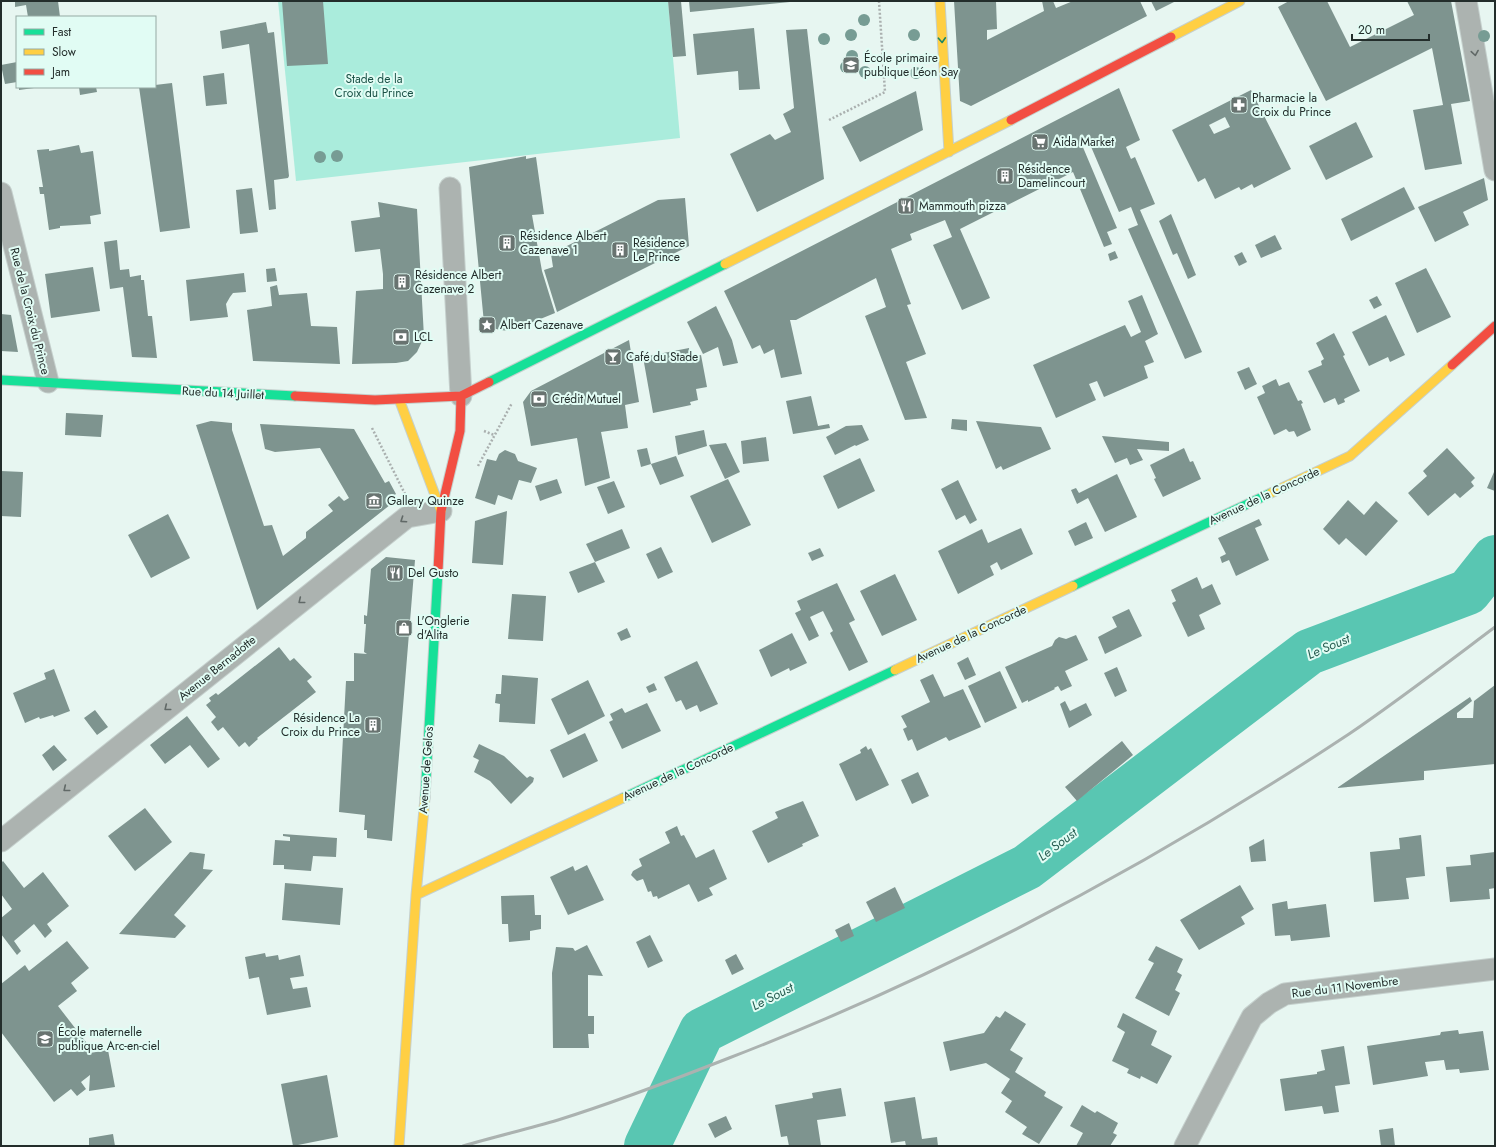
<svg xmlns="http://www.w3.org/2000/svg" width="1496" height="1147" font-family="Jost,sans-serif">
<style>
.green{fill:#aaecdc}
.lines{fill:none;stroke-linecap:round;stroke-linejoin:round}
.river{stroke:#59c6b2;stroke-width:46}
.building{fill:#7e948f;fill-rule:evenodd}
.street-casing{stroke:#c5d0cd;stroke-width:23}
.fast-casing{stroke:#c5d0cd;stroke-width:11}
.slow-casing{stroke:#c5d0cd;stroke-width:11}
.jam-casing{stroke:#c5d0cd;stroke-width:11}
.path{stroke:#aab0af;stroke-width:2.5;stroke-dasharray:2 2;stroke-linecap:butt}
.street{stroke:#acb3b0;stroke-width:21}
.fast{stroke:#16e098;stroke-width:9}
.slow{stroke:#ffcf43;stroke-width:9}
.jam{stroke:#f24e42;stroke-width:9}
.rail{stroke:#abb2b0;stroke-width:3}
.tree{fill:#779c94}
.oneway{stroke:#1c8662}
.oneway2{stroke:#616967}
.labels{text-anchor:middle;stroke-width:4;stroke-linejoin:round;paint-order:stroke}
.poi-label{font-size:12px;fill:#232d2b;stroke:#e1fcf4;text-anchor:start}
.park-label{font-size:12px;fill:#1b5247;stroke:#e1fcf4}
.street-label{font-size:12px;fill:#232d2b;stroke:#e1fcf4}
.water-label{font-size:13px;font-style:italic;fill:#265c50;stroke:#e1fcf4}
</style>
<rect width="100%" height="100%" fill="#e7f6f1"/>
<path class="green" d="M278,1H668L680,138L296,181Z"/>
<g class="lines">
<path class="river" d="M647,1146L702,1031L1027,867L1309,652L1468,592L1495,558"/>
</g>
<path class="building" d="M15,1H58L60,17H28L26,5L15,7Z
M282,1H323L328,64L287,66Z
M668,1H681L686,56L673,57Z
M689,1H790V2L690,12Z
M954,1H996L997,29L987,30V40L1044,11L1042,1H1053L1056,8L1073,1H1140L1147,16L971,106L960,101Z
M1151,1H1176L1156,11Z
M1289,1H1327L1350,47L1414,15L1407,1H1451L1470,101L1451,104L1462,164L1425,170L1413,110L1443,105L1432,48L1326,101L1278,7Z
M266,22L268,33L274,32L289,176L288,178L274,180L276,209L269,210L249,44L222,49L220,31Z
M754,28L760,89L739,90L738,71L697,75L693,34Z
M807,29L824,179L757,212L730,154L770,134L775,140L791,132L783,114L794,108L786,30Z
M17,62V82L5,84L1,65Z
M224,73L227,104L206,106L203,76Z
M172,83L190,228L160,232L139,87H155V85Z
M19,87H34V88L19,90Z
M79,87H96L97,92L80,95Z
M1119,88L1140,140L1126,147L1131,159L1135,157L1155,204L1140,210L1202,352L1185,359L1128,229L1138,225L1131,207L1119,212L1089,142L1082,145L1117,228L1107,232L1112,244L1104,247L1073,172L960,229L990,298L962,310L933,245L952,237L945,220L910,234L912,240L891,249L911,304L907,305L926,354L906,362L927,418L905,420L865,316L886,307L876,278L796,320H790L802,374L781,378L774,349L764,354L760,345L752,349L724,291Z
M1251,90L1291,169L1254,188L1252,184L1241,190L1239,187L1215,199L1205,178L1198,182L1172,130ZM1225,117L1230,127L1214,134L1209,125Z
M916,91L923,130L860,162L842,127Z
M1356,122L1373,157L1326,180L1309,146Z
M79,145L81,153L93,151L101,214L90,216L91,224L60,226V228L49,230L44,194H40L39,187H43L37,150L49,149V151Z
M526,156V159L536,157L544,214L532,215L542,271L555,313L511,331L500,330L489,327L484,323L469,167Z
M1484,178L1488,200L1463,212L1469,225L1435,242L1418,207Z
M1404,187L1415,209L1351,241L1341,219Z
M252,188L258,232L240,234L236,190Z
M685,198L689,246L557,312L544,270L553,267L551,254L658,200Z
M378,202L417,209L424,337L417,352L408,361L396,363L352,364L356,291L383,289V274L380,249L355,252L351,221L380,217Z
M1171,214L1196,275L1188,279L1177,253L1173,255L1159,221Z
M1275,235L1282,249L1261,258L1255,245Z
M117,240L120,270L129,269L130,277L141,275V280H144L148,316H152L157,358L132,357L123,287L110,289L104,242Z
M1115,251L1118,258L1110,261L1108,254Z
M1242,252L1247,262L1239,266L1234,256Z
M93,267L100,311L51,318L45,274Z
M275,268L277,281L267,282L266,269Z
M1426,268L1451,317L1417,333L1395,283Z
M244,273L246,292L233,293L230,297L226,304L228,317L190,321L186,280Z
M277,285L279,295L307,293L311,326L337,327L340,364L253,361L247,310L272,306L270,287Z
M1142,295L1158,334L1145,341L1154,362L1144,366L1148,378L1104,397L1097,381L1089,384L1096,400L1056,418L1033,365L1125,325L1131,337L1141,332L1128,301Z
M1377,296L1382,305L1374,309L1369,300Z
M716,306L732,340L738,363L723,366L718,347L703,354L687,322Z
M1,314L11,315L18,352L1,351Z
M1386,315L1405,355L1390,362L1388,357L1369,366L1352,332Z
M1334,333L1345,355L1343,356L1360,391L1344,399L1345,402L1338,405L1335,398L1324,403L1308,371L1322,365L1321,361L1324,359L1316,343Z
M629,340L639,402L625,405L628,428L601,432L610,478L585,486L577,438L531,446L523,402L531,391Z
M689,348L690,358L701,355L707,387L696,389L698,400L690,402L691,405L653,413L643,357Z
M1249,367L1257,384L1245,390L1237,372Z
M1276,379L1279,386L1289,382L1298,401L1301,400L1303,403L1301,404L1311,430L1297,437L1294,431L1289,432L1286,429L1274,435L1257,397L1265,393L1262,386Z
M811,396L818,426L829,424L830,428L793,434L786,401Z
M66,413L103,415L101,437L65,435Z
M952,419L967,420V431L951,429Z
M211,421L232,423V430L264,526L272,525L283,556L306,538V532L333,511L328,505L339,496L344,501L349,498L320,448L275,452L265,449L260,424L354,429L385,483L389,481L396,494L393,496L395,501L257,610L196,425Z
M976,421L1041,427L1051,449L1003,470L1001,466L996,469Z
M862,425L869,440L856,446L855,445L835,455L826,437L846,426Z
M704,430L707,446L678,455L675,436Z
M1102,436L1169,442V451L1137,449L1143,460L1130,465L1127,458L1115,463Z
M766,437L769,461L743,464L741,441Z
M726,443L740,472L725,479L709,445Z
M647,448L651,464L641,467L637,450Z
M1184,448L1190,462L1193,461L1201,479L1163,497L1154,479L1156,478L1150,465Z
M1447,448L1475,478L1471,482L1474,486L1460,498L1455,493L1428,516L1408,493L1427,476L1423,471Z
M505,450L515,454L518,461L537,468L531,483L519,480L512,500L498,495L495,505L475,498L487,459L496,461L499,454Z
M676,456L684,476L660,485L651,464Z
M860,458L875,491L838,509L823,476Z
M1,471L23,472L21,517L1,516Z
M1494,472H1495V491L1487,488Z
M1117,474L1137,517L1105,532L1088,498L1077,504L1071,490L1076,488L1079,493Z
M557,479L562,493L540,501L535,486Z
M728,479L751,525L712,543L690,496Z
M958,480L977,520L970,524L965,515L956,520L941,489Z
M614,481L625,507L608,514L597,487Z
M1348,500L1364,515L1376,501L1398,521L1366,556L1346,538L1339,545L1323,529Z
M507,511L503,565L472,563L475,521Z
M168,514L190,558L151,578L128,535Z
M1259,519L1262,525L1255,528L1269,560L1236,576L1229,560L1222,563L1220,557L1226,554L1218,538Z
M1086,522L1093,538L1075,546L1068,531Z
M1021,528L1033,554L1001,570L997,562L990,566L994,575L958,594L938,551L982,529L988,543Z
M622,529L630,548L595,562L586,544Z
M661,547L673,572L658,579L646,554Z
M820,548L824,556L812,561L808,553Z
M386,557L415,560L392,841L367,838V830H364L365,815L339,812L346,681H354V653L367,654L364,652L366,624H364V615L367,616L371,569Z
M595,562L605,582L578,593L569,572Z
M895,574L917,620L882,636L860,591Z
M1197,577L1202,589L1212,584L1221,604L1199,615L1205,629L1188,637L1172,603L1176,601L1171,590Z
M837,583L855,620L849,623L868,662L849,671L830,633L833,631L823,611L810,617L819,636L809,641L795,613L801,610L797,601Z
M512,594L546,596L543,641L508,639Z
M1129,609L1142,636L1105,654L1098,637L1117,627L1112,617Z
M627,628L631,637L621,641L617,633Z
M792,633L807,663L790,671L789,668L771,677L759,650Z
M1076,635L1088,660L1065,671L1072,686L1061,691L1058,686L1054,688L1055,689L1028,702V700L1022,703L1005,667L1052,646L1055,640L1059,637L1066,639Z
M279,647L290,661L294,658L312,677L307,681L316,692L257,738L258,739L249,747L245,742L239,747L223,727L218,731L211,722L216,717L206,705L211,701L209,698L216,693L218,695Z
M968,657L976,675L965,680L957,663Z
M697,661L718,704L700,712L697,705L686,710L681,700L676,702L664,677Z
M1117,667L1127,691L1115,697L1104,673Z
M54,669L70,711L54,717L53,715L40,719L39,717L25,723L13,693L46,679L44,673Z
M1000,671L1017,708L985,723L968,686Z
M933,674L944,697L963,689L981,727L949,741L946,737L917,751L912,739L908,741L903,729L907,727L901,716L930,702L920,680Z
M502,675L538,678L535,724L499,722L500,704L495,703L496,694H501Z
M588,680L605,716L568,735L551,699Z
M654,683L657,690L649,693L646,687Z
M1495,685V764L1424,771V780L1337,788L1470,697L1472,701L1457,713V718H1473L1474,701Z
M1065,701L1070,711L1086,703L1092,715L1069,728L1060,704Z
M647,703L661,731L622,749L609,722L613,720L610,714L622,708L625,713Z
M95,710L108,727L97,735L84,718Z
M187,716L220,759L208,768L190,745L165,764L150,745Z
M585,733L598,761L563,778L550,750Z
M1122,741L1133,755L1077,801L1065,787Z
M479,744L504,756L527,778L530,776L534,778L533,782L511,804L490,781L474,772L479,760L473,757Z
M54,745L67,760L53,771L42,755Z
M866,746L868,750L871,748L889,785L856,801L839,764L861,753L860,750Z
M918,772L929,796L912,804L901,780Z
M803,801L819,836L802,844L803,846L768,863L752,831L778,818L775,812Z
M145,808L172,842L135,871L108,836Z
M677,826L681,836L684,835L696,858L714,849L727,879L709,888L713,895L698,902L689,884L658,899L657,896L653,897L651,891L648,892L643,879L637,881L631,875L633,871L642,866L639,859L670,843L665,832Z
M283,834L337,838L336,857L313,856L311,871L284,869V865H273L275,840L290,841V837L283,836Z
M1421,835L1425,876L1406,878L1409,899L1374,902L1370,852L1400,849L1399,838Z
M1264,839L1266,861L1251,862L1249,847Z
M190,852L205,854L203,869L213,870L174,915L186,926L175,938L119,934Z
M1495,852V888L1489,889L1490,899L1450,902L1446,867L1471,865L1470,855Z
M3,861L24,888L43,872L69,906L47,924L52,931L45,938L34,924L14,941L21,951L17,955L1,934V918L12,909L1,894V863Z
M587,865L604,900L568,915L550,877L573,866L575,871Z
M285,883L343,888L340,925L282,920Z
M1240,885L1254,909L1241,917L1245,924L1199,950L1180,920Z
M895,887L905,908L876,922L866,902Z
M534,895L535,915H541V929L530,931V940L509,942L508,924H502L501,896Z
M1287,901L1288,909L1326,904L1330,937L1291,941L1290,935L1275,936L1272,904Z
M849,923L854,936L841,942L835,930Z
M650,935L663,961L648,968L636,942Z
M67,941L89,968L71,983L77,991L58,1006L89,1046L90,1053L108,1050L115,1087L89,1091L90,1075L81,1082L86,1089L77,1096L71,1089L54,1102L1,1032V984L25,965L29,971Z
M587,945L603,976L588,975V1016H594V1034H588L589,1048H553L552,973L556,947L573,948L575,951Z
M1156,946L1183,959L1177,972L1182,975L1175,990L1180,993L1169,1016L1135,998L1154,963L1148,960Z
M265,953L266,957L278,955L279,960L300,955L304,976L290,978L293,989L307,987L311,1007L267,1015L259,977L249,979L245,957Z
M736,954L744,969L732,975L725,960Z
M1005,1011L1026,1024L1010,1050L1023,1058L1015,1072L1046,1092L1044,1096L1063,1107L1039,1144L1022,1134L1027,1127L1005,1112L1012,1101L1001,1093L1010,1079L986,1063L950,1071L943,1042L984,1033L996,1016L1000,1018Z
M1123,1013L1157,1031L1151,1045L1172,1056L1157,1084L1141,1076L1140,1079L1127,1073L1129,1069L1112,1061L1125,1032L1117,1027Z
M1458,1030L1459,1034L1483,1031L1489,1070L1460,1073L1459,1069L1446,1070L1444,1060L1425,1062L1428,1076L1373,1085L1367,1046L1440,1035L1441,1032Z
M1344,1046L1350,1084L1335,1086L1339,1112L1324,1114L1322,1106L1285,1111L1280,1079L1317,1074V1072L1325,1070L1321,1050Z
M327,1075L338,1137L293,1146L281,1084Z
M841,1088L846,1116L817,1120L821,1146H789L787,1136L781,1137L775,1105L813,1098L812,1093Z
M915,1097L922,1139L937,1137L938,1146H906L905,1141L891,1143L884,1102Z
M1082,1105L1095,1113L1097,1111L1118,1123L1113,1133L1117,1135L1110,1146H1076L1083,1133L1070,1126Z
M726,1116L732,1129L715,1138L708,1124Z
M1393,1128L1395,1146H1381L1379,1130Z
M113,1134L115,1146H89V1138Z"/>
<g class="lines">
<defs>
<path id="street" d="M1466,1L1495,170
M450,188L461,396
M1,193L48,382
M1,841L407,517L441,511
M1185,1146L1252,1017L1269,1003L1285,994L1495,969"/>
<path id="fast" d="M1,380L295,396
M489,382L725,264
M1073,586L1271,493
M425,798L438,571
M623,798L895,670"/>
<path id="slow" d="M940,1L949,152
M1171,37L1240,1
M725,264L1011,120
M399,399L441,511
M1271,493L1350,456L1452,365
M895,670L1073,586
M416,895L623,798
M399,1146L416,895L425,798"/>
<path id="jam" d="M1011,120L1171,37
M1452,365L1495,326
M295,396L375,400L461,396L489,382
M438,571L441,511L460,431L461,396"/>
</defs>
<use href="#street" class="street-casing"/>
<use href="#fast" class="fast-casing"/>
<use href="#slow" class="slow-casing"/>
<use href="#jam" class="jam-casing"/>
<path class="path" d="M829,120L885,92L879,1
M372,428L405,494
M484,431L494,435
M478,466L512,403"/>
<use href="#street" class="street"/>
<use href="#fast" class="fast"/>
<use href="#slow" class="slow"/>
<use href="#jam" class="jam"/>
<path class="rail" d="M463,1146C494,1137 527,1129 558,1120C616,1102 673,1080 729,1058C947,974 1154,863 1349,734C1399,700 1447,663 1495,627"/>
</g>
<g class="tree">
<circle cx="864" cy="20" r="6"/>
<circle cx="851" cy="35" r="6"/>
<circle cx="914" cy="35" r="6"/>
<circle cx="1484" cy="36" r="6"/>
<circle cx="824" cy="39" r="6"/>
<circle cx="852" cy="56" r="6"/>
<circle cx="846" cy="67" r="6"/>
<circle cx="865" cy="72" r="6"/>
<circle cx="916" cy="73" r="6"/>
<circle cx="337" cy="156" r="6"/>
<circle cx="320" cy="157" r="6"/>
</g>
<defs><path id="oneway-chevron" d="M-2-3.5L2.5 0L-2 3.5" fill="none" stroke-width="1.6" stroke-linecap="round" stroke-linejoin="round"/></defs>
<use class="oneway" href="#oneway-chevron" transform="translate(942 40) rotate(87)"/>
<g class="oneway2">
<use href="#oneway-chevron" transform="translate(1475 53) rotate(81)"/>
<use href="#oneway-chevron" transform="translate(403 520) rotate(146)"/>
<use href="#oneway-chevron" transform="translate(301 601) rotate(141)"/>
<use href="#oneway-chevron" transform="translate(167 708) rotate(141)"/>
<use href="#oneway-chevron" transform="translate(66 789) rotate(141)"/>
</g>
<defs>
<symbol id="school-square" viewBox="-11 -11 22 22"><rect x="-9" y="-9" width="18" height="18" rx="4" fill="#687370" stroke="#e1fcf4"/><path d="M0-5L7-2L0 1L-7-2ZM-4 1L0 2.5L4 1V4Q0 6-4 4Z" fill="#fff"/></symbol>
<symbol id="pharmacy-square" viewBox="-11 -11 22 22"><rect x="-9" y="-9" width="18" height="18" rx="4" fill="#687370" stroke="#e1fcf4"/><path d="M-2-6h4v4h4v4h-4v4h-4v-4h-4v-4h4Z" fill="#fff"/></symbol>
<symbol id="supermarket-square" viewBox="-11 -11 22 22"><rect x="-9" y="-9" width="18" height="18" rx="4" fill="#687370" stroke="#e1fcf4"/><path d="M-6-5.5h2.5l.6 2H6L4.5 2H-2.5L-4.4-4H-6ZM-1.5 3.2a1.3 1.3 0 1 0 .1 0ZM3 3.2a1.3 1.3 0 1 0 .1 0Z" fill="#fff"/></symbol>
<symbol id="building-square" viewBox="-11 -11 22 22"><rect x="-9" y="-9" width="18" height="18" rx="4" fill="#687370" stroke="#e1fcf4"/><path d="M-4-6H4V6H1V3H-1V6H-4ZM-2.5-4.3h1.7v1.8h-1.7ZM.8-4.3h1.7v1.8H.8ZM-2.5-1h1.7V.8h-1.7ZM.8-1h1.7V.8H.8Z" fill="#fff"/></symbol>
<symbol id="restaurant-square" viewBox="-11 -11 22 22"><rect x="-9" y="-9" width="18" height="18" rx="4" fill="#687370" stroke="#e1fcf4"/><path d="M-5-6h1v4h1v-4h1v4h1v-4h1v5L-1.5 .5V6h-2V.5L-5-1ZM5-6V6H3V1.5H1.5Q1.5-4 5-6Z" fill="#fff"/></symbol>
<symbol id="sight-square" viewBox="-11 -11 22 22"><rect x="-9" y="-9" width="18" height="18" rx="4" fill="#687370" stroke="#e1fcf4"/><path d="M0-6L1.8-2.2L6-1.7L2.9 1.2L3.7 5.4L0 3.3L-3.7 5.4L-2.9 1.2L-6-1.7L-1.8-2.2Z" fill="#fff"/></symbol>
<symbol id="bank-square" viewBox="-11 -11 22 22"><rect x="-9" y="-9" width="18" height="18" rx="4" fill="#687370" stroke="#e1fcf4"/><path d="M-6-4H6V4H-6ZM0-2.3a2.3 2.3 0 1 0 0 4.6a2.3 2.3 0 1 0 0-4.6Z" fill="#fff"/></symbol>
<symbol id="bar-square" viewBox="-11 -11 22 22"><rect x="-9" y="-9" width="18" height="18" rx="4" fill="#687370" stroke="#e1fcf4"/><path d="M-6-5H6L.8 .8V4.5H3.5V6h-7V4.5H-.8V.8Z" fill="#fff"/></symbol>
<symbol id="museum-square" viewBox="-11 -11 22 22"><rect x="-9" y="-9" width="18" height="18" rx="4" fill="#687370" stroke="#e1fcf4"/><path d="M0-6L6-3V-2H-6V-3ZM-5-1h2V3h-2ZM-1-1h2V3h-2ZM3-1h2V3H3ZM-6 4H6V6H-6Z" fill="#fff"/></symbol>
<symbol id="shop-square" viewBox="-11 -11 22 22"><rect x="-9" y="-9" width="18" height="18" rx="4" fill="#687370" stroke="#e1fcf4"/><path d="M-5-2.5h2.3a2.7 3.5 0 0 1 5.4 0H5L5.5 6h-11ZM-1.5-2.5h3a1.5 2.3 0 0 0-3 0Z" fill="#fff"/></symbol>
</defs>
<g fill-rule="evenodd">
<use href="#school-square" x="841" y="55" width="20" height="20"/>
<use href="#pharmacy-square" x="1229" y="95" width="20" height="20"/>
<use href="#supermarket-square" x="1030" y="132" width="20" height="20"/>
<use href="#building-square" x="995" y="166" width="20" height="20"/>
<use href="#restaurant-square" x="896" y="196" width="20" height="20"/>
<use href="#building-square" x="497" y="233" width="20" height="20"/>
<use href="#building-square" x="610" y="240" width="20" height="20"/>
<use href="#building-square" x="392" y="272" width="20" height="20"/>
<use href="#sight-square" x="477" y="315" width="20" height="20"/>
<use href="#bank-square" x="391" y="327" width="20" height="20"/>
<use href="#bar-square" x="603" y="347" width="20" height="20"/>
<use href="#bank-square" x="529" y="389" width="20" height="20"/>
<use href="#museum-square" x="364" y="491" width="20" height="20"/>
<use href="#restaurant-square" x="385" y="563" width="20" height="20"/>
<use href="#shop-square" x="394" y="618" width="20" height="20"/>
<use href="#building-square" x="363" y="715" width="20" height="20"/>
<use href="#school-square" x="35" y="1029" width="20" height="20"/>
</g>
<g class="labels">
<g class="poi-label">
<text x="864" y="62">École primaire<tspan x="864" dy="14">publique Léon Say</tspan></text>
<text x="1252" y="102">Pharmacie la<tspan x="1252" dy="14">Croix du Prince</tspan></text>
<text x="1053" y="146">Aida Market</text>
<text x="1018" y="173">Résidence<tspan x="1018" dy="14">Damelincourt</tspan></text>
<text x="919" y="210">Mammouth pizza</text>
<text x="520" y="240">Résidence Albert<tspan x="520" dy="14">Cazenave 1</tspan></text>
<text x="633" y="247">Résidence<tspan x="633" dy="14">Le Prince</tspan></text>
<text x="415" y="279">Résidence Albert<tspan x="415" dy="14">Cazenave 2</tspan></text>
<text x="500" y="329">Albert Cazenave</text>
<text x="414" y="341">LCL</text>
<text x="626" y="361">Café du Stade</text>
<text x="552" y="403">Crédit Mutuel</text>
<text x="387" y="505">Gallery Quinze</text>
<text x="408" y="577">Del Gusto</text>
<text x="417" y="625">L'Onglerie<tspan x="417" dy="14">d'Alita</tspan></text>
<text x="360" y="722" text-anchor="end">Résidence La<tspan x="360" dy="14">Croix du Prince</tspan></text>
<text x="58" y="1036">École maternelle<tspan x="58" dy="14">publique Arc-en-ciel</tspan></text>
</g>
<g class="park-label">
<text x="374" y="83">Stade de la<tspan x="374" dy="14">Croix du Prince</tspan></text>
</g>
<g class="street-label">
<text transform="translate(30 311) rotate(76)" y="4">Rue de la Croix du Prince</text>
<text transform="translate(223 393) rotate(3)" y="4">Rue du 14 Juillet</text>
<text transform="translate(1264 496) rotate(-25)" y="4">Avenue de la Concorde</text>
<text transform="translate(971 634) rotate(-25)" y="4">Avenue de la Concorde</text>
<text transform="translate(217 668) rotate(-39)" y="4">Avenue Bernadotte</text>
<text transform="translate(426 770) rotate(-86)" y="4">Avenue de Gelos</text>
<text transform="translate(678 772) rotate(-25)" y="4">Avenue de la Concorde</text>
<text transform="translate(1345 987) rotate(-7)" y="4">Rue du 11 Novembre</text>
</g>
<g class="water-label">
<text transform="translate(1328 646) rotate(-23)" y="5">Le Soust</text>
<text transform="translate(1057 844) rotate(-37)" y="5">Le Soust</text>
<text transform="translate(772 996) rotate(-27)" y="5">Le Soust</text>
</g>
</g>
<rect width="1496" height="1147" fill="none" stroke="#232d2b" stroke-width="4"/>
<rect x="16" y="16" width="140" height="72" fill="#e1fcf4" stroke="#95a9a4"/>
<rect x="24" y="29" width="20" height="6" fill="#16e098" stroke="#95a9a4"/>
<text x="52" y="36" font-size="12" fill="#232d2b">Fast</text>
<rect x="24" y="49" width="20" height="6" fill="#ffcf43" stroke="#95a9a4"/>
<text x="52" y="56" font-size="12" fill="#232d2b">Slow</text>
<rect x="24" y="69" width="20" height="6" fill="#f24e42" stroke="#95a9a4"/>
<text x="52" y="76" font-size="12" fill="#232d2b">Jam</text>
<path d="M1352 34v6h77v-6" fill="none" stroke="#232d2b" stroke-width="2"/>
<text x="1358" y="34" font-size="12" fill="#232d2b" stroke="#e1fcf4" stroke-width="3" paint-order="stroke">20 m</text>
</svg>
